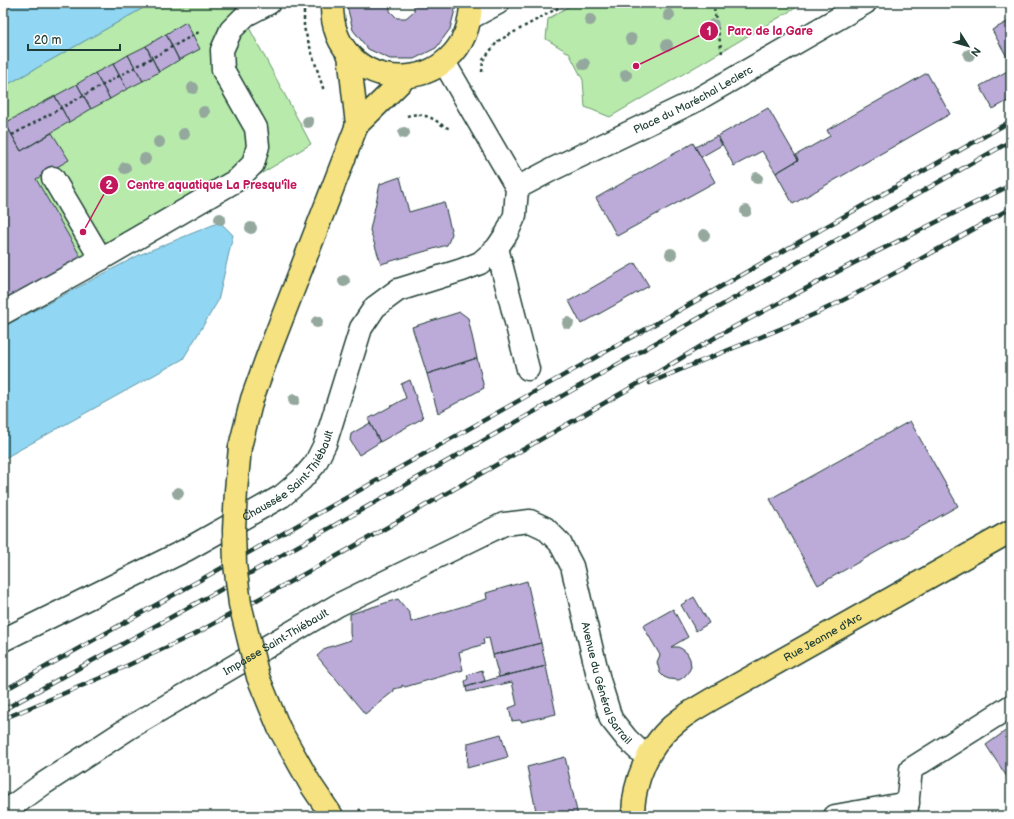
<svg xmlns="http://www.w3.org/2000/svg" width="1014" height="819" font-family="'Balsamiq Sans',sans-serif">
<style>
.green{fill:#b7eaab;stroke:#6b9470}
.water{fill:#91d6f3;stroke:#6399a7}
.building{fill:#bcaad9;stroke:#1f3d34}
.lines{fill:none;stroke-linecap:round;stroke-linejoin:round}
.minor-casing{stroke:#1f3d34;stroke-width:25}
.major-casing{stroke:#1f3d34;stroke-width:25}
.path{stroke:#1f3d34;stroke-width:2.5;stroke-dasharray:3 3;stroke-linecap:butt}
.minor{stroke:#fff;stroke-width:22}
.major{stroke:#f6e281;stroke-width:22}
.rail-casing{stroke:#1f3d34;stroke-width:4.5}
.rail{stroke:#fff;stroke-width:3;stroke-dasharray:9;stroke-linecap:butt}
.major-bridge-casing{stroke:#1f3d34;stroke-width:25;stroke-linecap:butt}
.major-bridge{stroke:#f6e281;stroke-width:22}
.tree{fill:#94a89d}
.labels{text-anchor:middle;stroke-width:3.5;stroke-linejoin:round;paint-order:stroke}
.street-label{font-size:11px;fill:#1f3d34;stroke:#fff}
.leader{fill:none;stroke:#c2185b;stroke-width:1.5}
.callout-dot{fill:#c2185b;stroke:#fff;stroke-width:1.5}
.mark-label{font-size:12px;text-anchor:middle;font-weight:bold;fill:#fff}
.callout-label{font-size:12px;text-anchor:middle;font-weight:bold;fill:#c2185b;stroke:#fff;stroke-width:3.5;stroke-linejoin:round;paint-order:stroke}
</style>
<rect width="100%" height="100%" fill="#fff"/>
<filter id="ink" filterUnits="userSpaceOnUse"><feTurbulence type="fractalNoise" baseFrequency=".025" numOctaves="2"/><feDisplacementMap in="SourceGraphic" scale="8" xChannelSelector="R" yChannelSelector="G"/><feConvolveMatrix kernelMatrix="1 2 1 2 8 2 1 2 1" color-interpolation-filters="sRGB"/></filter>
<g filter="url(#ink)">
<path class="green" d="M152,3H236L311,144L3,327V87Z
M574,3H804L610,117L585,107L583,80L569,53L546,39L548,19Z"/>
<path class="water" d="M3,3H152L3,87Z
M220,222L233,235L218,301L183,359L3,459V327L139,255Z"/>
<path class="building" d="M348,3H390V11L397,18H406L414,11V3H455L456,6L450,29L436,48L414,59H390L368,49L353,30L347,6Z
M1011,20V64L992,30Z
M186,22L200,49L179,60L166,34Z
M166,34L179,60L159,72L146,46Z
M146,46L159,72L143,81L128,55Z
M128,55L143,81L127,89L113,64Z
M113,64L127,89L110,99L95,73Z
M1011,69V99L993,109L980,86Z
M95,73L110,99L91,109L77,84Z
M927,73L950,114L793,204L776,173L798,160L796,155L830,136L827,130Z
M77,84L91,109L69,122L55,96Z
M55,96L69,122L21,151L5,123Z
M768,108L798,160L776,173L762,151L734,166L718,136Z
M3,119L21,151L52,133L69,160L36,179L82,259L3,303Z
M717,136L722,145L701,157L695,147Z
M693,143L715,182L617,236L596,198Z
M400,177L409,212L444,202L452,234L447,245L381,264L370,230L380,184Z
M635,263L649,286L581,324L569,301Z
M460,312L468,318L477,358L427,374L412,327Z
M477,358L484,388L438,413L427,374Z
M410,380L423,418L380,442L368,419L406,398L401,384Z
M910,421L958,506L818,585L770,499Z
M370,423L380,442L359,455L350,440L351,434Z
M527,581L541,643L493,655L489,638L483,639L484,644L459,652L463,670L405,687L402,685V687L394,689V691L365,714L317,656L326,648L351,640L350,633V614L398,599L410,614L411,622L487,599L486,593Z
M694,597L709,623L696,631L681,605Z
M673,609L688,637L671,647H678L682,649L687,653L690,659L691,667L689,671L684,677L679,680L669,679L664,677L660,673L657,662L660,655L643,626Z
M541,643L546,666L499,677L493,655Z
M546,666L556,714L521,722L520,720L512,721L509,708L517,705L512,682L467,692L466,687L499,677Z
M482,670L485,681L466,687L465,681L468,679L467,675Z
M1011,727V783L986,745Z
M501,734L508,757L467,768L468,743Z
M565,757L578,816H537L527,767Z"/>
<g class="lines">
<defs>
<g id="minor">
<path d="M470,18L498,3"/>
<path d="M53,178L101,259"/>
<path id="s1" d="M517,188L553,169L693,102L865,3"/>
<path d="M497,248L528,369"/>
<path d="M3,313L101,259L237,180L253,164L258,146L256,128L223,70L222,50L231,30L246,15L269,3"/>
<path id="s2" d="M3,640L186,550L282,496L301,480L315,464L325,444L361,328L375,307L398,290L462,270L480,263L497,248L507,233L515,215L517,188L444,62"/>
<path id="s3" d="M3,813L43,784L129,728L338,605L504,524L530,521L545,528L560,543L572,566L599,680L611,719L627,739L647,758"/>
<path d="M835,816L908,803"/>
<path d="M906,816L911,769L1011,706"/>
</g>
<g id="major">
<path d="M332,3C330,100 469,102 471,3"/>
<path d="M349,54L357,125"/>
<path d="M240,447L252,399L269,352L357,125L406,77"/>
<path d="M279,728L311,785L332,816"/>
<path id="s4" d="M633,816C633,781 649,743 678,721C689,712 702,705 714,698L1011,531"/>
</g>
</defs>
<use href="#minor" class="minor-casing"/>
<use href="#major" class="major-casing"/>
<path class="path" d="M713,3L722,53
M304,11V28L324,91
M482,72L483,60L498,41L567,3
M407,116C415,113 426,115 433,119C439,122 444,128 450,128
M12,135L199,32
M359,809L364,816"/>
<use href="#minor" class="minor"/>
<use href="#major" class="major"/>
<defs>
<path id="rail" d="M650,383C705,358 762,338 817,313C884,281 947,244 1011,208
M3,691L701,298L1011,121
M3,710L231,584L1011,141
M3,719L105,676L195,634L344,552L655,374L721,334L852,264L1011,185"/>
</defs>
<use href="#rail" class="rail-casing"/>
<use href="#rail" class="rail"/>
<defs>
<path id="major-bridge" d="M240,447L236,491L234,530L235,564L240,604L258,677L279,728"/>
</defs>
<use href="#major-bridge" class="major-bridge-casing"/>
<use href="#major-bridge" class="major-bridge"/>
</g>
<g class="tree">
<circle cx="669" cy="15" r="6"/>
<circle cx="590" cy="20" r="6"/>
<circle cx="713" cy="25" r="6"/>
<circle cx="631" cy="39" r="6"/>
<circle cx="667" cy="45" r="6"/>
<circle cx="969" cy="55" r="6"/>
<circle cx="584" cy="64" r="6"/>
<circle cx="626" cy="75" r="6"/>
<circle cx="193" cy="88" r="6"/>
<circle cx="204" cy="112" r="6"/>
<circle cx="308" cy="122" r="6"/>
<circle cx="404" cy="133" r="6"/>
<circle cx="184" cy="134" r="6"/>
<circle cx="159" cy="142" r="6"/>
<circle cx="145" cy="159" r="6"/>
<circle cx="125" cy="168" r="6"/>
<circle cx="757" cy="178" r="6"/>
<circle cx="746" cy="211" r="6"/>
<circle cx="220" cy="219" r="6"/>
<circle cx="251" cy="228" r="6"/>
<circle cx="704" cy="235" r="6"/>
<circle cx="671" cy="254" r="6"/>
<circle cx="344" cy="281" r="6"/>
<circle cx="317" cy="322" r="6"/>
<circle cx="568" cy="323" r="6"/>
<circle cx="294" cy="400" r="6"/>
<circle cx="178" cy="493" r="6"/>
</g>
</g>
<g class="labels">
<g class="street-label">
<text dy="4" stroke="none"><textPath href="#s1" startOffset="197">Place du Maréchal Leclerc</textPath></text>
<text dy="4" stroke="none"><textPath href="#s2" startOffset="333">Chaussée Saint-Thiébault</textPath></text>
<text dy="4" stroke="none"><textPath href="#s4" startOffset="276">Rue Jeanne d'Arc</textPath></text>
<text dy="4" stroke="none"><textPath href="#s3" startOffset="322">Impasse Saint-Thiébault</textPath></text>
<text dy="4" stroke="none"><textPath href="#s3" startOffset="792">Avenue du Général Sarrail</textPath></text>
</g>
</g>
<path class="leader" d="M636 66L709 31M83 232L109 185"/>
<g class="callout-dot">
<circle cx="636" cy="66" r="4"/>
<circle cx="83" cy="232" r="4"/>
<circle cx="709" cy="31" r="10"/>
<circle cx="109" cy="185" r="10"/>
</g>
<g class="mark-label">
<text x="709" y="35">1</text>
<text x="109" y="189">2</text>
</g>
<g class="callout-label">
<text x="770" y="35">Parc de la Gare</text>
<text x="212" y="189">Centre aquatique La Presqu'île</text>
</g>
<rect width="1014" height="819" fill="none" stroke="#fff" stroke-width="16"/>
<rect x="8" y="8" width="998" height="803" fill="none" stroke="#1f3d34" stroke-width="1.5" filter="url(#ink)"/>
<g transform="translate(968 46) rotate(127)" stroke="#ffffff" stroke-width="3" paint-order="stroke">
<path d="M0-3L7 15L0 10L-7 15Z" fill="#1f3d34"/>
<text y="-6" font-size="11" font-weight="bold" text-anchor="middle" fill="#1f3d34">N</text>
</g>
<path d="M28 44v6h92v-6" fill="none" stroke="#1f3d34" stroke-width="2"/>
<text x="34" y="44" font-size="12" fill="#1f3d34" stroke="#ffffff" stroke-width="3" paint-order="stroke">20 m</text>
</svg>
